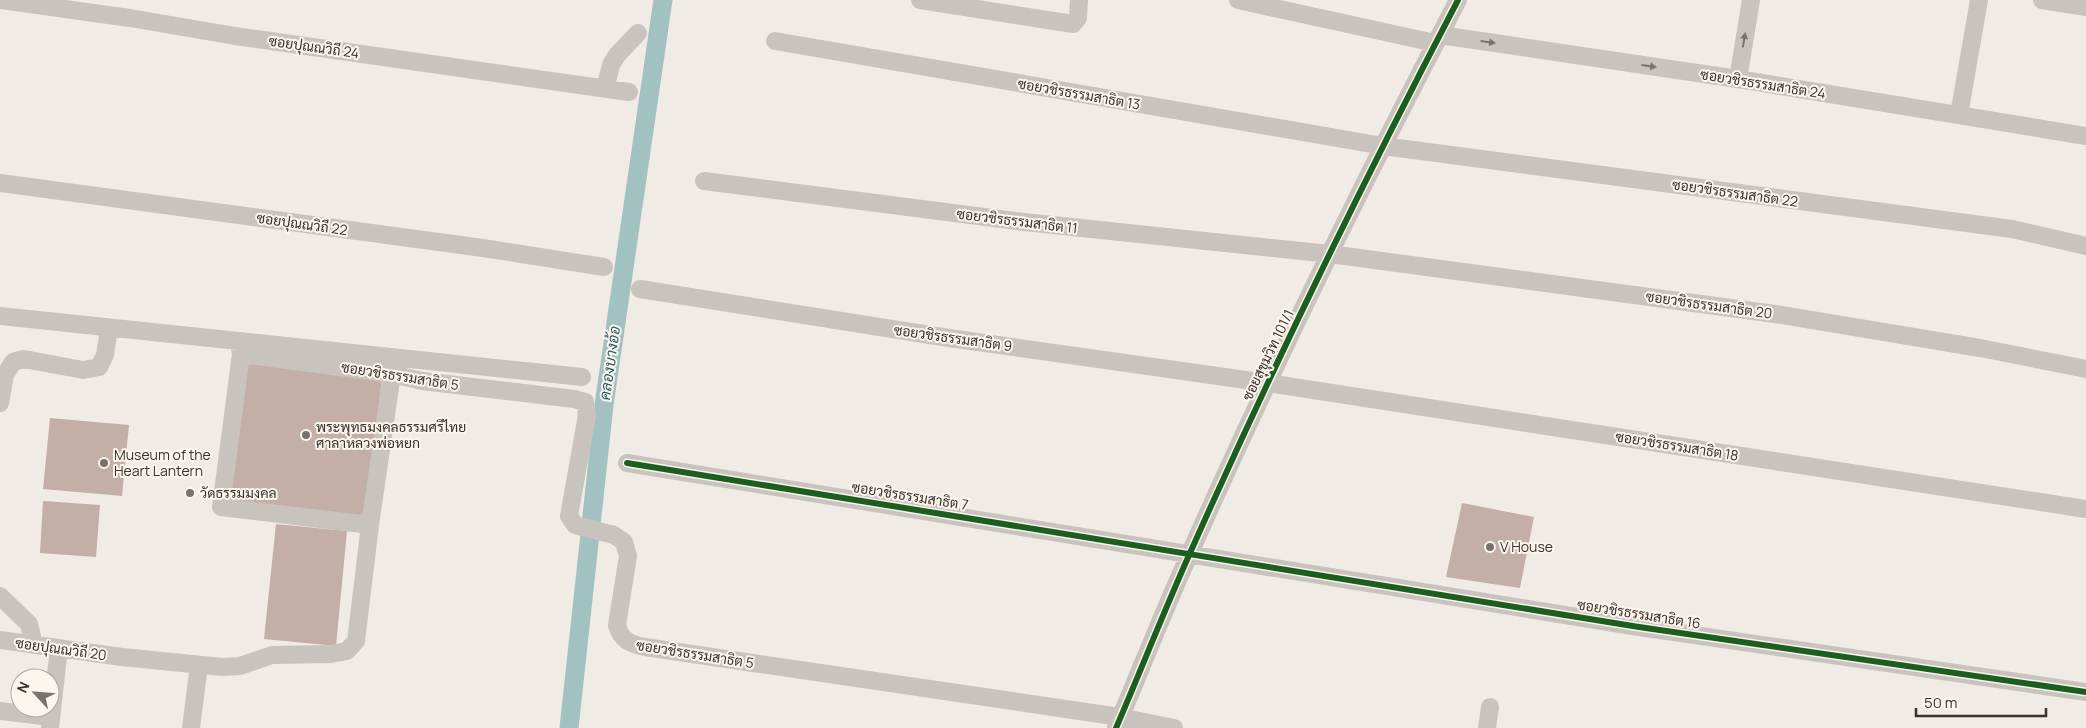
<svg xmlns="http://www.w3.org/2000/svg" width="2086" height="728" font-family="Manrope,Sarabun,sans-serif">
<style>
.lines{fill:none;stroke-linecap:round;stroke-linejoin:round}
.canal{stroke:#a1c2c1;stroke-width:19}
.building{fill:#c3afa7}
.minor{stroke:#c9c3be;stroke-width:18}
.cycleway-casing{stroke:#fbf5ee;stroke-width:9}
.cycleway{stroke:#1b5e20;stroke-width:6}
.oneway{fill:#7b726d}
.poi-dot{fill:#7a716c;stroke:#fbf5ee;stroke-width:2}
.labels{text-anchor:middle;stroke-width:4;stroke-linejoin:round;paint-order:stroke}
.street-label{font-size:14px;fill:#3b302b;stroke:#fbf5ee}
.poi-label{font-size:14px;fill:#3b302b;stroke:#fbf5ee;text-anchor:start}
.water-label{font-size:15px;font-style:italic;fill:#1f5a5e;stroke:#fbf5ee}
</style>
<rect width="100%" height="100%" fill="#f0ebe5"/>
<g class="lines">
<path class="canal" d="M569,728L604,405L663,0"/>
</g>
<path class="building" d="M247,354L383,370L366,517L230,501Z
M50,418L129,425L122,496L43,489Z
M43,501L100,505L96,557L40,553Z
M1462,503L1534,517L1520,588L1446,577Z
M276,524L347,531L336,646L264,639Z"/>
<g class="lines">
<path class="minor" d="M0,0L130,18L235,36L629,92
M920,0L1073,24L1078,18L1079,0
M1238,0L1435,43
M2042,0L2086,7
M1440,35L1738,79L2086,136
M775,41L1383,146L2012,229L2086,246
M1738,79L1751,0
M605,89L611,65L617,55L638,33
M1959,115L1979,0
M704,181L1024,222L1330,254L1775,314L1980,348L2086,369
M0,183L483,248L604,267
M640,289L949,338L1267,383L2086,509
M0,316L582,377
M239,344L241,354L221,507L370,525
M241,354L392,374L422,381L574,399L585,402L587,415L569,516L575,525L614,535L624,542L628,556L617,625C621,640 630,644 645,647L1120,717L1174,728
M0,403L5,375L13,362L24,359L83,370L99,367L105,355L109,329
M627,463L1639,627L2086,692
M0,596L29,624L34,645
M0,640L122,657L222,667L240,666L272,655L331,654L347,651L356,641L370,525L392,374
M0,711L51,717
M50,728L59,648
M191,728L199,665
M1116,728C1141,669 1164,610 1190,553C1273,366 1363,182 1458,0
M1487,728L1490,707"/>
<defs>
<path id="cycleway" d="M627,463L1639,627L2086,692
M1116,728C1141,670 1164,611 1190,553C1273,366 1363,182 1458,0"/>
</defs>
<use href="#cycleway" class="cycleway-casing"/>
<use href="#cycleway" class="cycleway"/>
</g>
<defs><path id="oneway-solid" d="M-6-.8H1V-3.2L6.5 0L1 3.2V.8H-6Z" transform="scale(1.25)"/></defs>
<g class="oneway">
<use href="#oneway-solid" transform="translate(1744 40) rotate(-81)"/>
<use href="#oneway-solid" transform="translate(1488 42) rotate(8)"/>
<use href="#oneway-solid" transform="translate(1649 66) rotate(8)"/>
</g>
<g class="poi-dot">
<circle cx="306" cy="435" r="5"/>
<circle cx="104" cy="463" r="5"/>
<circle cx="190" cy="493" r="5"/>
<circle cx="1490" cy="547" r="5"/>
</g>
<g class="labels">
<g class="street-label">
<text transform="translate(314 47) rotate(8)" y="5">ซอยปุณณวิถี 24</text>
<text transform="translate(1763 84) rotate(9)" y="5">ซอยวชิรธรรมสาธิต 24</text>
<text transform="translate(1079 94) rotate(10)" y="5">ซอยวชิรธรรมสาธิต 13</text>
<text transform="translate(1735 193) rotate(8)" y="5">ซอยวชิรธรรมสาธิต 22</text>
<text transform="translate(1017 221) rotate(7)" y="5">ซอยวชิรธรรมสาธิต 11</text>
<text transform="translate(302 224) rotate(8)" y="5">ซอยปุณณวิถี 22</text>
<text transform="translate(1709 305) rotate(8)" y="5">ซอยวชิรธรรมสาธิต 20</text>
<text transform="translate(953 338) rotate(8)" y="5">ซอยวชิรธรรมสาธิต 9</text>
<text transform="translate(1268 355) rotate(-64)" y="5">ซอยสุขุมวิท 101/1</text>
<text transform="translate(400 376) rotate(9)" y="5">ซอยวชิรธรรมสาธิต 5</text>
<text transform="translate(1677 446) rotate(9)" y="5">ซอยวชิรธรรมสาธิต 18</text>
<text transform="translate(910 496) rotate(9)" y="5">ซอยวชิรธรรมสาธิต 7</text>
<text transform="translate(1639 614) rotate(9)" y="5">ซอยวชิรธรรมสาธิต 16</text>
<text transform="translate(61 649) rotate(8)" y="5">ซอยปุณณวิถี 20</text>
<text transform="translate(695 654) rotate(9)" y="5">ซอยวชิรธรรมสาธิต 5</text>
</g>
<g class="poi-label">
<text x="316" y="432">พระพุทธมงคลธรรมศรีไทย<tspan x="316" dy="16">ศาลาหลวงพ่อหยก</tspan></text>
<text x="114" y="460">Museum of the<tspan x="114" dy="16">Heart Lantern</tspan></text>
<text x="200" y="498">วัดธรรมมงคล</text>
<text x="1500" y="552">V House</text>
</g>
<g class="water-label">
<text transform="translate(610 363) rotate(-82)" y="5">คลองบางอ้อ</text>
</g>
</g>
<g transform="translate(35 693) rotate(296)"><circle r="24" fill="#fbf5ee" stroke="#aea6a0"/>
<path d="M0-4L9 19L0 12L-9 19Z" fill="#7a716c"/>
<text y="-8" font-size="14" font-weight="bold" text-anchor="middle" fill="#3b302b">N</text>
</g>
<path d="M1916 708v8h130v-8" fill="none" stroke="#3b302b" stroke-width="2.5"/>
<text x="1924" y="708" font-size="15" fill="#3b302b" stroke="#fbf5ee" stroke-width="4" paint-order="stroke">50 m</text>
</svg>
